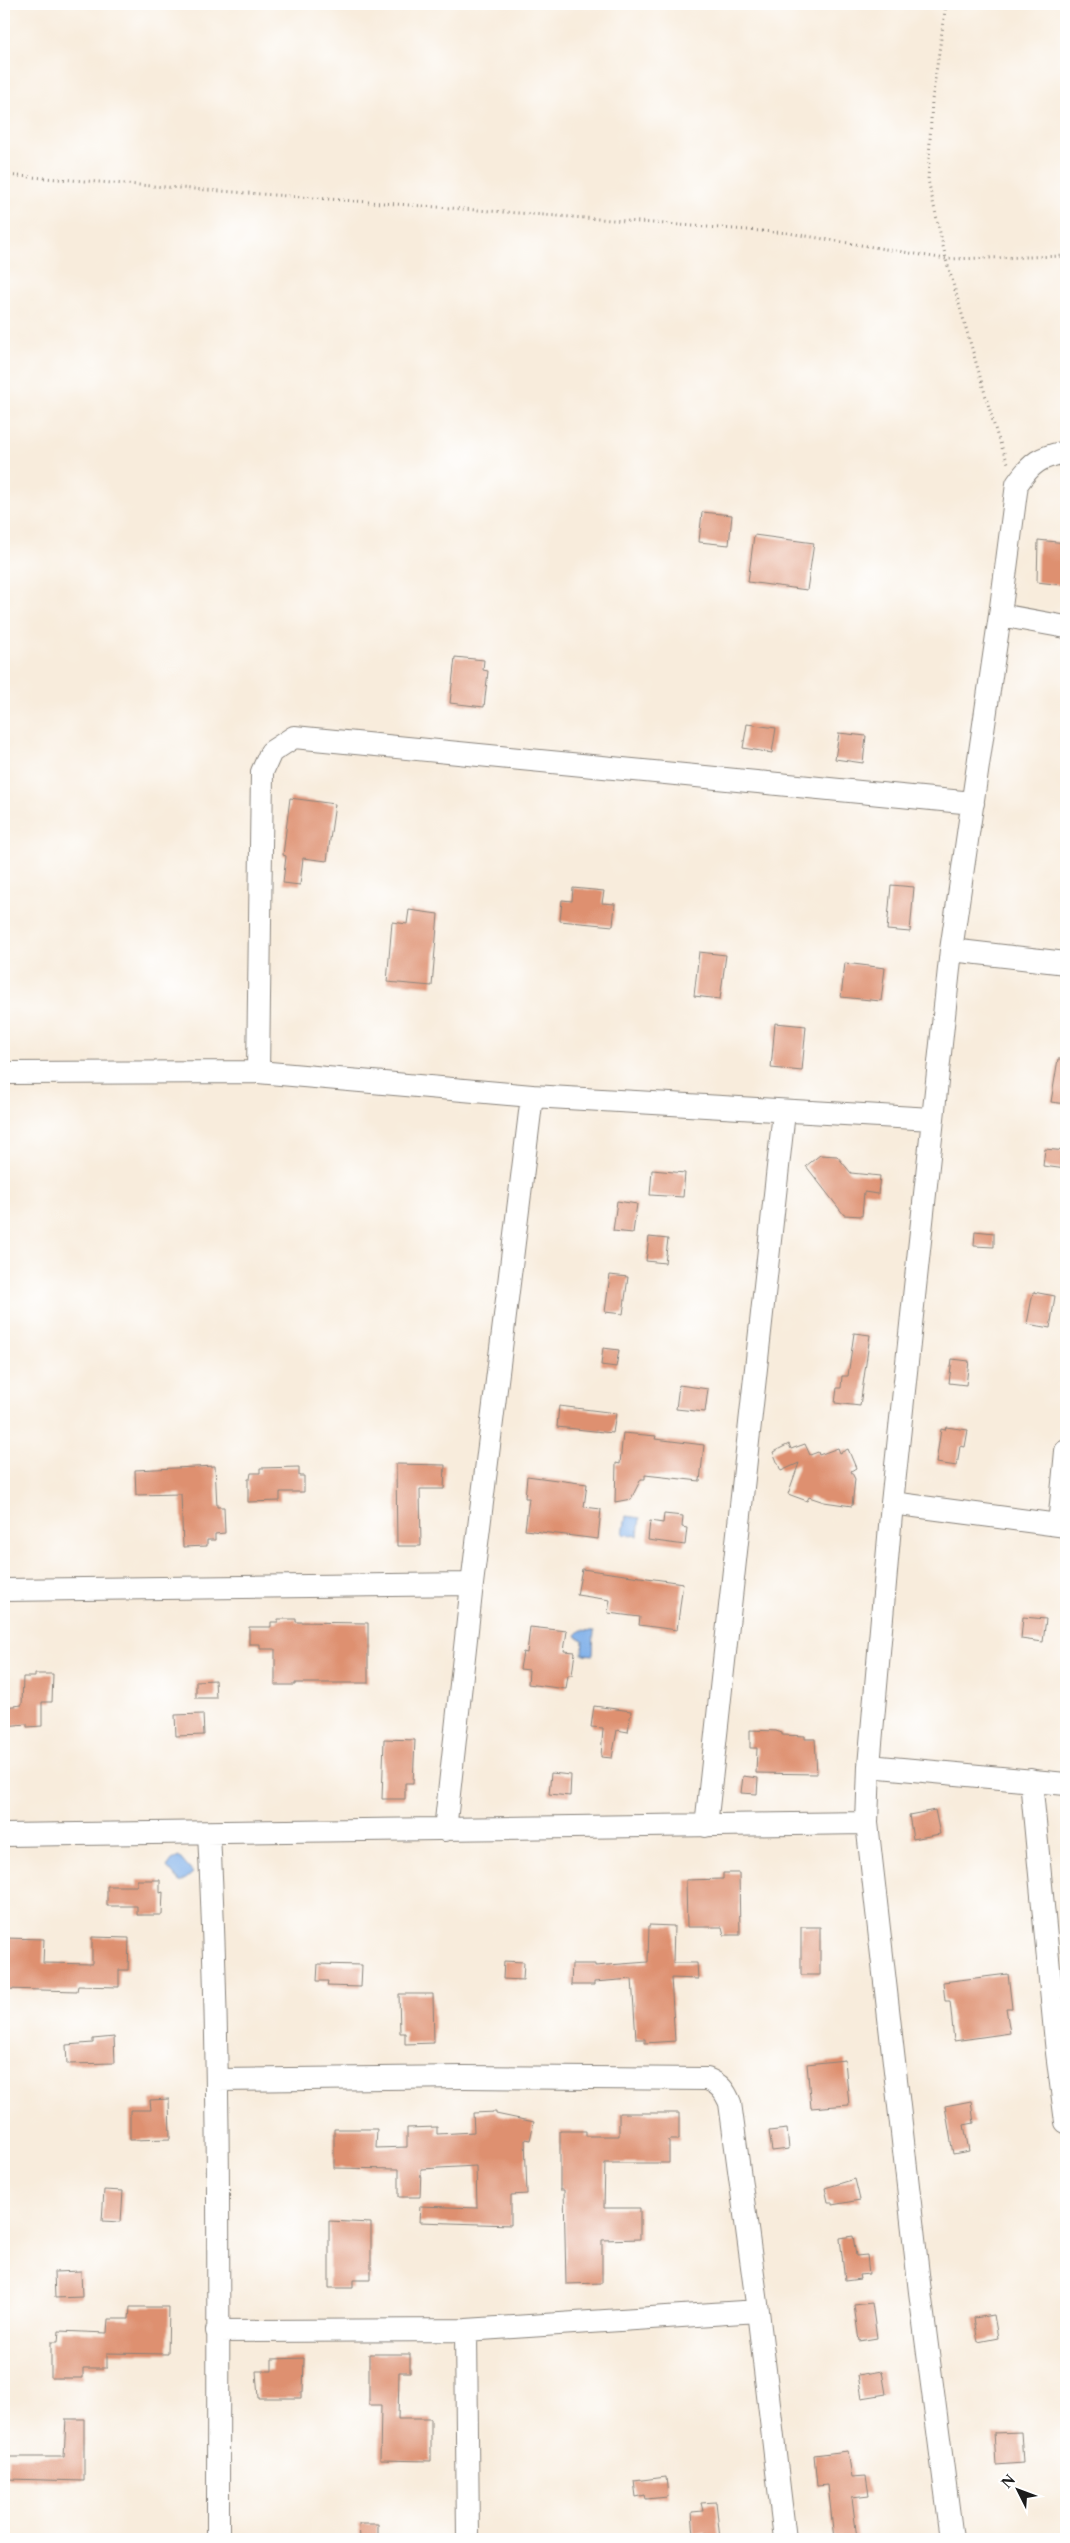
<svg xmlns="http://www.w3.org/2000/svg" width="1070" height="2543" font-family="'Libre Caslon Text',serif">
<style>
.water{fill:#7daee8;stroke:#4c6582}
.building{fill:#de9070}
.lines{fill:none;stroke-linecap:round;stroke-linejoin:round}
.street-casing{stroke:#8a847c;stroke-width:24}
.path{stroke:#8a847c;stroke-width:3;stroke-dasharray:1 4;stroke-linecap:butt}
.street{stroke:#fff;stroke-width:22}
</style>
<rect width="100%" height="100%" fill="#fff"/>
<filter id="ink" filterUnits="userSpaceOnUse"><feTurbulence type="fractalNoise" baseFrequency=".02" numOctaves="2"/><feDisplacementMap in="SourceGraphic" scale="10" xChannelSelector="R" yChannelSelector="G"/><feConvolveMatrix kernelMatrix="1 2 1 2 8 2 1 2 1" color-interpolation-filters="sRGB"/></filter>
<filter id="wash" filterUnits="userSpaceOnUse"><feTurbulence type="fractalNoise" baseFrequency=".0096" numOctaves="4" result="noise"/><feDisplacementMap in="SourceGraphic" scale="20" xChannelSelector="R" yChannelSelector="G"/><feGaussianBlur stdDeviation="1.12" result="paint"/><feColorMatrix in="noise" values="0 0 0 0 0 0 0 0 0 0 0 0 0 0 0 0 0 1.4 0 .05"/><feComposite in="paint" operator="in"/></filter>
<g filter="url(#wash)">
<rect width="100%" height="100%" fill="#f8ecdc"/>
<path class="water" d="M626,1516L640,1518L638,1536L623,1534Z
M581,1630L594,1631L593,1655L582,1654L583,1640L578,1638L576,1635Z
M179,1857L193,1873L181,1883L167,1867L172,1860Z"/>
<g id="blocks">
<path class="building" d="M702,512L732,515L729,545L699,542Z
M754,535L814,543L807,590L748,582Z
M1038,540L1066,543L1063,585L1037,582Z
M455,657L484,660L483,670L488,671L484,707L450,703Z
M747,724L776,728L772,753L743,748Z
M839,733L866,736L863,763L835,759Z
M290,798L335,804L327,861L303,858L300,885L283,883L286,856L283,855Z
M891,885L914,887L910,932L887,930Z
M573,888L604,891L602,903L615,904L613,926L560,921L562,900L572,901Z
M409,910L438,914L432,986L387,982L392,922L407,924Z
M699,952L726,955L720,999L694,996Z
M845,963L885,968L881,1001L841,997Z
M775,1023L806,1026L802,1071L771,1068Z
M1058,1059H1066V1104L1051,1102Z
M1045,1149L1066,1151V1169L1043,1166Z
M820,1155L837,1156L851,1173L880,1176L878,1194L864,1192L862,1216L844,1215L806,1166Z
M652,1170L685,1173L683,1197L650,1195Z
M617,1201L637,1204L633,1233L613,1231Z
M975,1231L994,1233V1247L974,1246Z
M649,1237L668,1239L665,1263L646,1261Z
M610,1275L628,1277L623,1314L605,1312Z
M1033,1292L1055,1296L1050,1328L1027,1324Z
M854,1333L870,1335L860,1406L835,1403L837,1388H841L842,1376H848Z
M603,1348L619,1350L616,1367L601,1365Z
M952,1359L969,1361L966,1385L949,1383Z
M679,1385L708,1389L705,1412L676,1409Z
M559,1406L616,1413L613,1433L557,1427Z
M946,1427L968,1430L965,1447L960,1446L957,1466L936,1463L941,1429L945,1430Z
M623,1433L656,1436L655,1439L704,1445L700,1481L645,1475V1479H641L631,1499L615,1502L616,1463L620,1464Z
M789,1444L791,1449L805,1444L810,1455L818,1452L819,1455L838,1448L840,1453L848,1449L856,1468L851,1471L855,1479L852,1506L824,1502L809,1497L807,1501L788,1494L799,1463L781,1471L773,1452Z
M396,1464L445,1465L444,1489H420L421,1546H397Z
M215,1466L217,1507H224L225,1533L215,1534V1540H207V1546L183,1547L181,1494L136,1495L135,1470Z
M299,1467V1476H304V1492H280V1501L248,1502V1479H250L251,1473H260V1468Z
M527,1476L587,1484L584,1507L601,1509L598,1539L525,1530L529,1498H525Z
M664,1514L683,1516L682,1527L687,1528L685,1545L648,1540L650,1521L663,1523Z
M582,1569L683,1583L677,1630L639,1625L640,1617L608,1613L610,1600L577,1595Z
M1023,1617L1046,1619L1043,1642L1021,1639Z
M278,1619H296V1622L368,1623V1683H295V1685H275V1649H260V1644H249V1627H271V1622H278Z
M530,1627L567,1631L564,1651L575,1652L572,1675H568L566,1689L528,1684L529,1670L520,1669L523,1652L527,1653Z
M35,1674H53L52,1702H42V1726L27,1727V1724L4,1726V1707L22,1705L23,1677H35Z
M215,1680L216,1698H196V1681Z
M594,1706L631,1711L628,1732L617,1730L612,1758L601,1757L603,1728L591,1727Z
M203,1714L204,1735L176,1736L175,1715Z
M750,1730L776,1731L782,1733V1735L805,1736V1739H815L817,1774L756,1773L757,1748H750Z
M384,1739L415,1740L413,1783H405V1799H382Z
M551,1773L571,1775L570,1796L549,1794Z
M743,1776L758,1778L757,1794L741,1793Z
M935,1810L940,1834L913,1839L909,1815Z
M723,1873H739L740,1935H724L722,1927H687L686,1880L723,1879Z
M137,1880H160V1893L163,1892L162,1915H137V1906H107V1886H137Z
M649,1925L674,1926L673,1963H697L698,1979L671,1978L675,2041L645,2043V2039H636L632,1979L594,1982V1985H571L572,1964H595V1966L648,1962Z
M801,1927H820V1975H801Z
M92,1937L129,1938L128,1970H119V1987L78,1986L77,1991L6,1989L7,1959H4V1938L44,1939L43,1963L92,1964Z
M504,1961L524,1962L523,1980L503,1979Z
M318,1964L362,1965L361,1987L327,1986L328,1981H317Z
M1008,1974L1012,2008H1006L1010,2033L954,2041L950,2001H945L943,1982Z
M399,1994H433L434,2043L405,2044V2033H400Z
M114,2037L115,2063L67,2064L66,2045L93,2043V2039Z
M845,2060L849,2105L811,2108L807,2064Z
M169,2099L170,2139L130,2140V2110H151L150,2100Z
M971,2101L974,2123L964,2125L969,2151L953,2154L945,2106Z
M496,2112V2114L534,2122L530,2140L525,2139L527,2194L511,2195V2225L419,2222L420,2206L477,2208L476,2166L421,2169L420,2197H399V2169L334,2168V2129H377L376,2148L407,2147V2128L437,2127V2134L474,2132L473,2113Z
M619,2113H679V2140H669V2163H605L604,2208H640V2239L602,2240V2283L566,2284L564,2190H560V2131H586V2136H619Z
M787,2129L789,2149L772,2151L769,2131Z
M855,2179L860,2200L832,2205V2202H828L825,2188Z
M104,2190L123,2191L121,2222L102,2221Z
M329,2221L371,2223V2280H353V2288H329Z
M853,2236L856,2256L867,2255L869,2274L859,2275L860,2279L845,2281L840,2238Z
M81,2271L82,2297L55,2298L54,2272Z
M872,2303L877,2338L859,2341L854,2305Z
M130,2307H169L168,2354L107,2353V2368H83V2378H51V2342H58L59,2331L107,2333L108,2319H129Z
M994,2315L998,2338L978,2342L974,2318Z
M369,2354H410V2372H399L398,2419H431V2461L380,2460L381,2405H369Z
M304,2358L303,2392H301V2398H258L256,2371H272V2359Z
M882,2371L886,2394L862,2398L858,2375Z
M66,2419H84V2481L8,2479V2457H64Z
M1021,2432L1023,2463L996,2465L994,2433Z
M848,2451L852,2477L866,2476L869,2495L852,2497L857,2539H834L828,2485L817,2486L814,2455Z
M666,2477L668,2497L646,2499L645,2495L636,2497L634,2481Z
M716,2502L720,2539H707L706,2533L694,2535L692,2512L703,2511L701,2503Z
M359,2524H378V2539H360Z"/>
</g>
</g>
<g filter="url(#ink)">
<use href="#blocks" fill-opacity="0" stroke="#8a847c" stroke-width="1"/>
<g class="lines">
<defs>
<path id="street" d="M1000,615L1066,627
M951,950L1066,963
M4,1073L258,1072
M932,1119L532,1096L258,1072L262,772L271,752L294,737L973,803
M892,1503L1066,1526
M1059,1525L1066,1451
M4,1590L472,1584
M869,1766L1066,1784
M1031,1780L1057,2053L1066,2122
M706,1826L784,1112
M445,1830L472,1584L532,1096
M209,1834C221,2069 218,2304 218,2539
M4,1835L867,1823
M217,2080L465,2077L707,2079C720,2084 725,2091 730,2103L758,2311L785,2539
M466,2330L468,2539
M217,2331L466,2330L758,2311
M952,2539L920,2292L867,1823L869,1766L892,1503L951,950L1000,615L1017,484C1032,462 1040,457 1066,452"/>
</defs>
<use href="#street" class="street-casing"/>
<path class="path" d="M946,4L932,100L928,180L946,259L997,435L1008,463
M4,175L788,233L946,259L1066,256"/>
<use href="#street" class="street"/>
</g>
</g>
<rect width="1070" height="2543" fill="none" stroke="#fff" stroke-width="20"/>
<g transform="translate(1018 2490) rotate(312)" stroke="#ffffff" stroke-width="4" paint-order="stroke">
<path d="M0-4L9 19L0 12L-9 19Z" fill="#1c1c1c"/>
<text y="-8" font-size="14" font-weight="bold" text-anchor="middle" fill="#1c1c1c">N</text>
</g>
</svg>
